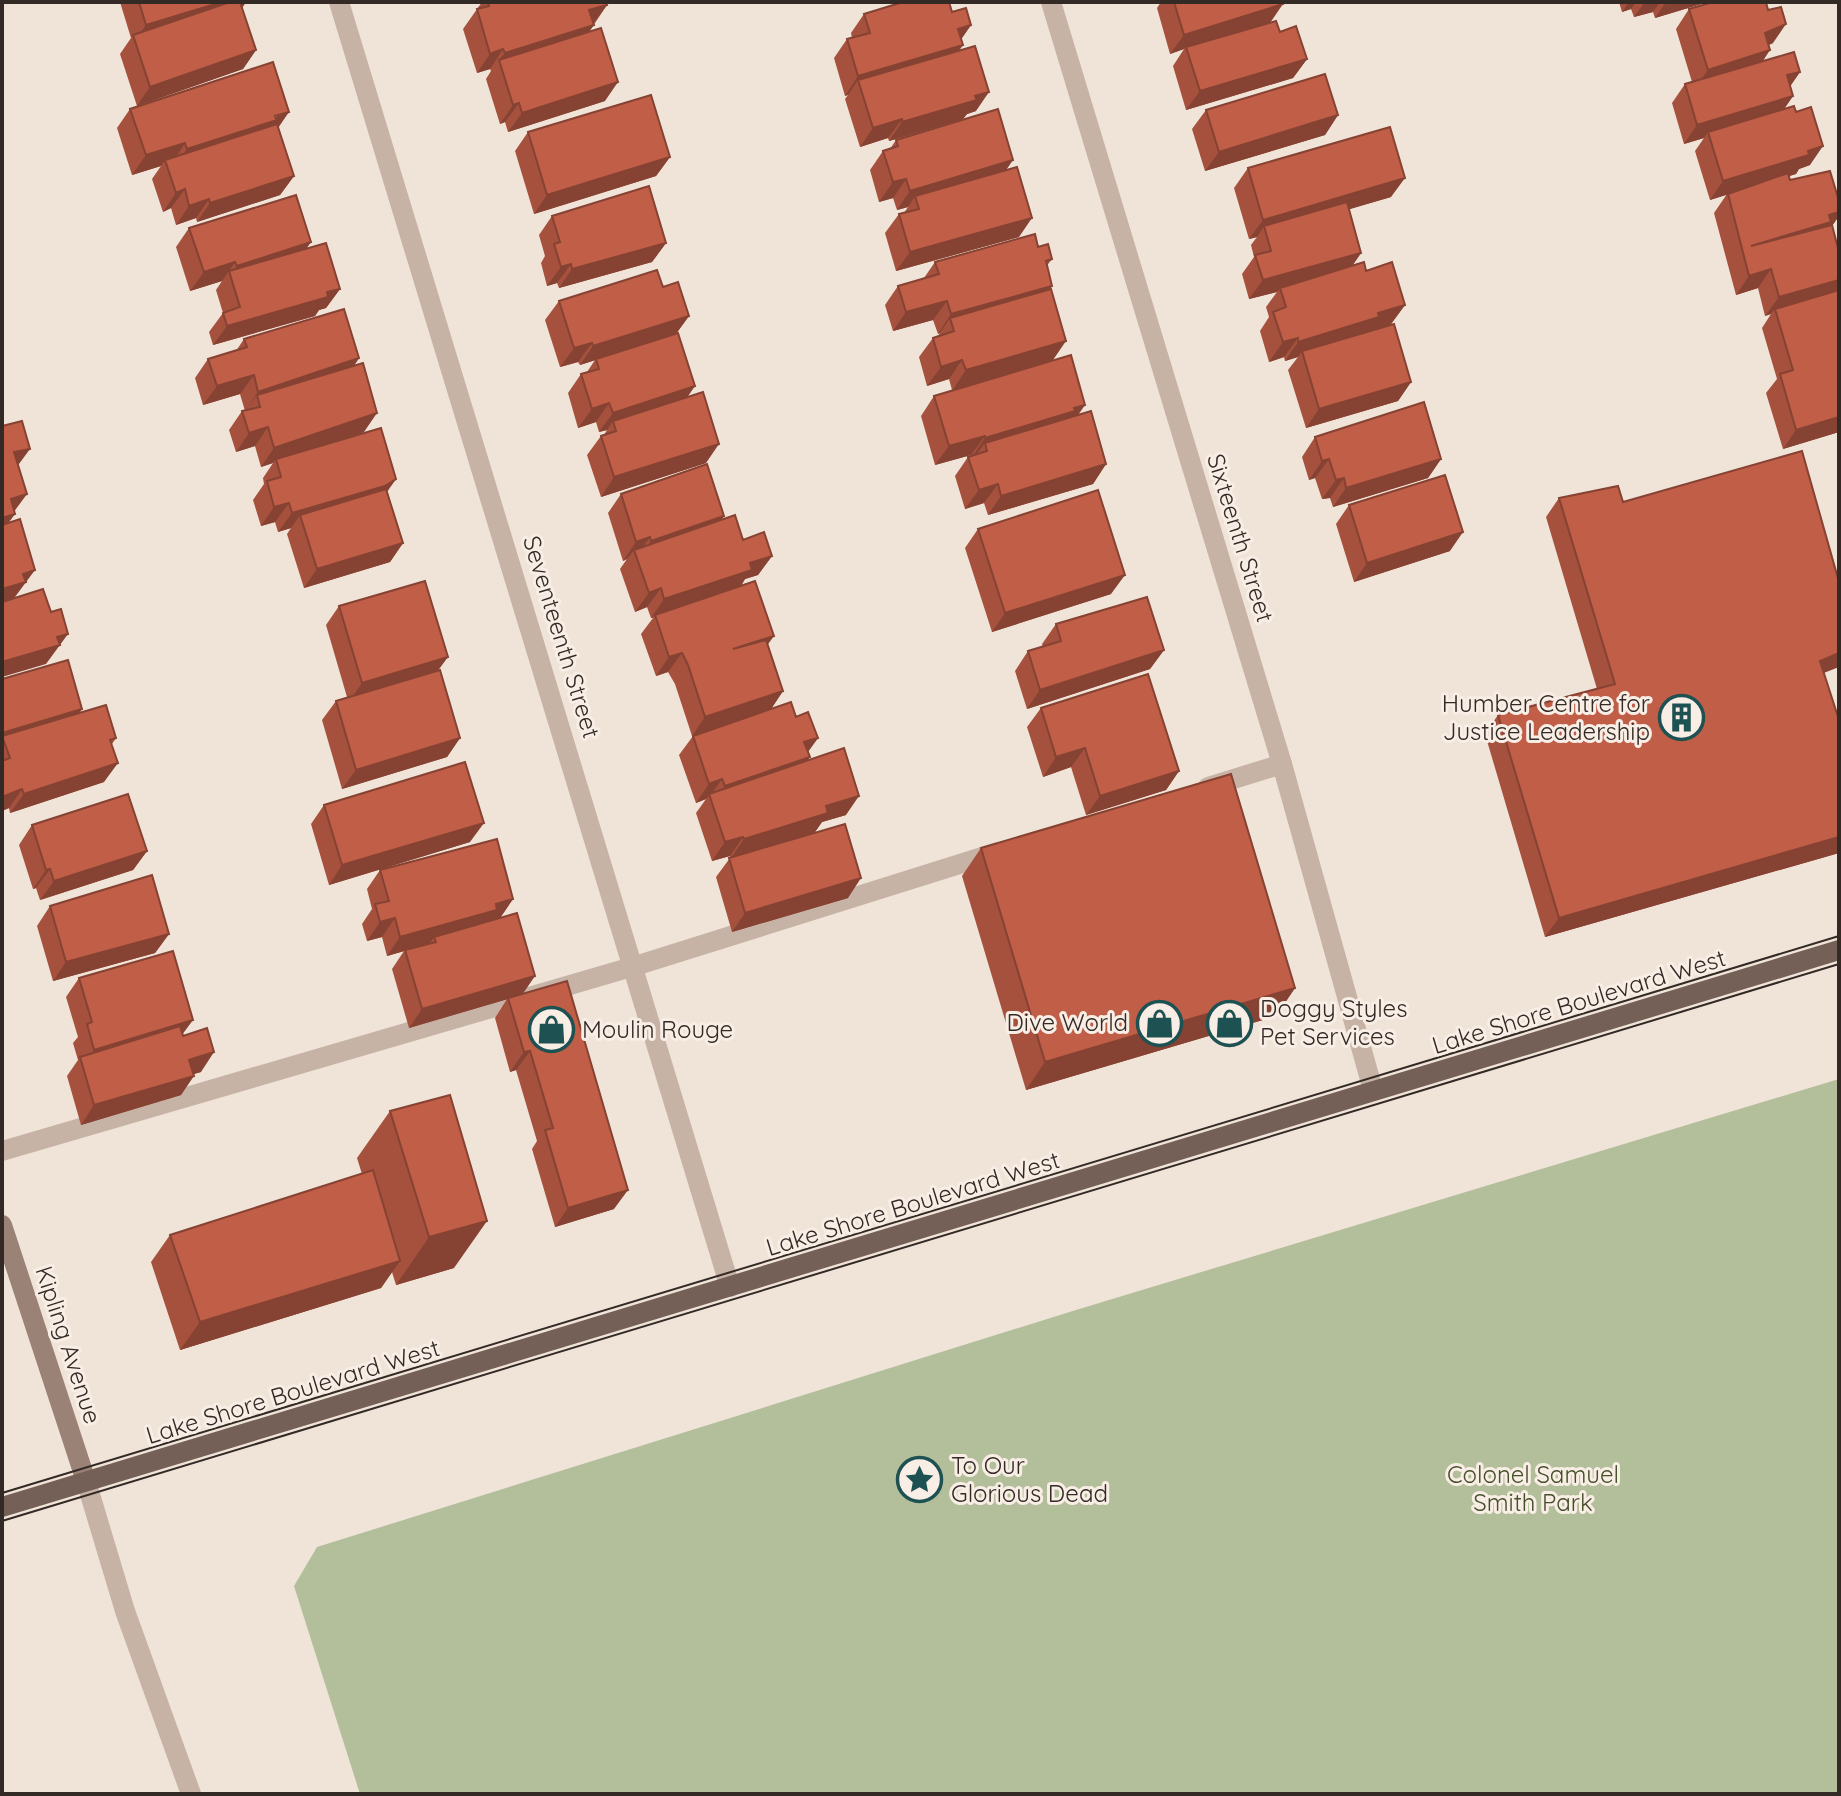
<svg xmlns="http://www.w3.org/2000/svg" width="1841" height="1796" font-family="Quicksand,sans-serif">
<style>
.green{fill:#b3be9a}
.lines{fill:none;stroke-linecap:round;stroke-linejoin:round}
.service{stroke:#c7b3a6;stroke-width:20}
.minor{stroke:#c7b3a6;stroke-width:20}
.secondary{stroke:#9a8277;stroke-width:20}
.primary{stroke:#756058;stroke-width:20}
.tram{stroke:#332a26;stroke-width:2}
.wall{fill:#a5513d}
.shaded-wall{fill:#864232}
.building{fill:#c05e47;stroke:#864232;stroke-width:2}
.labels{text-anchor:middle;stroke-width:6;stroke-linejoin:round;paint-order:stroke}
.street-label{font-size:24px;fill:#332a26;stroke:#f8eee5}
.poi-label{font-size:24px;fill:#332a26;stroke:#f8eee5;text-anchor:start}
.park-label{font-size:24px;fill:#45502b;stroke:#f8eee5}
</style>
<rect width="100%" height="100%" fill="#f0e4d9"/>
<path class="green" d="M1839,1079V1794H360L294,1586L317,1547L1076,1310Z"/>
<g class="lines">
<path class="service" d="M1208,787L1282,764
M2,1151L635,966L998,852"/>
<path class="minor" d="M339,2L730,1287
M1051,2L1282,764L1373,1090
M86,1481L125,1611L191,1794"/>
<path class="secondary" d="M2,1225L86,1481"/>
<path class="primary" d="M2,1507L1839,950"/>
<path class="tram" d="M2,1493L1839,936
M2,1521L1839,964"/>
</g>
<path class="wall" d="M120,2H246L242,8L256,50L243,69L137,106L120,54L131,38Z
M482,2H606L607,5L589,32L605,101L508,132L505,122L500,124L486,79L491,71L490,69L477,73L463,29Z
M1161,2H1282L1270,22L1307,59L1293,78L1186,110L1173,66L1184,49L1170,54L1157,8Z
M1619,2H1708L1655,18L1653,12L1634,17L1631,9L1622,12Z
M1689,9L1768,10L1773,43L1769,45L1763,61L1800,72L1790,86L1793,96L1784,109L1810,165L1799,169L1796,174L1789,176L1790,180L1839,201V216L1832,226L1838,290L1839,432L1783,449L1766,393L1777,379L1762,328L1771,314L1765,316L1758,288L1736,295L1714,213L1727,194L1710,200L1695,151L1704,138L1684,144L1672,103L1685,84L1692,82L1676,29Z
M952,12L971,25L961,39L959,50L976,111L967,114L963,119L889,141L888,138L860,147L845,99L848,95L845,96L834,58L847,39L852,38L851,33L864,14Z
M130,109L278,127L294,176L280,195L197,222L196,218L176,225L171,208L163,212L152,179L161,166L132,175L117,128Z
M1206,110L1338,115L1325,135L1205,171L1192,129Z
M528,132L670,157L656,176L534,214L515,151Z
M896,140L1006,170L1019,237L896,271L885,233L899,214L904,213L908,207L897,210L893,198L879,202L870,170L883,151L890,149Z
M1248,168L1391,197L1349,209L1361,253L1352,266L1366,271L1405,305L1391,324L1411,382L1398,401L1306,428L1288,370L1298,357L1285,361L1284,357L1269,362L1260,331L1269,317L1266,307L1277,292L1249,299L1242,274L1254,257L1251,245L1257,237L1249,239L1234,188Z
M552,216L666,243L652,262L559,288L557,283L547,286L541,263L545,256L539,235Z
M189,228L307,249L340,289L326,308L319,310L315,316L213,345L209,332L223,313L216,290L222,281L190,291L176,247Z
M1038,247L1052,259L952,390L949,379L927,386L919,357L933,338L938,336L940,333L938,334L933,320L893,331L885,305L898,286L924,278L935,262Z
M663,287L689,316L676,334L688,397L706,463L601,497L587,455L601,436L604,435L607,430L599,432L596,422L578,428L568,393L581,374L587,372L595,360L580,365L578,362L560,367L545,320L559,301Z
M244,339L359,358L354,366L364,432L347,438L396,479L387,492L403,543L390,562L304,588L287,534L291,528L278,532L275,522L261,526L253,500L264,484L263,478L273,463L261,467L255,446L236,452L229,430L242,411H245L240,394L203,405L195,378L208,359L236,351Z
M934,396L1078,415L1106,464L1093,484L988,515L984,503L965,509L955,476L968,457L972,456L971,455L935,465L921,416Z
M1315,437L1441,459L1428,478L1333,507L1330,498L1322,499L1315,478L1309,480L1302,457Z
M621,494L724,516L722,519L743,540L772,556L758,575L745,579L741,586L768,644L783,691L771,708L796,717L818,738L808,752L810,757L807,761L846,815L822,822L815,832L848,898L732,932L716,877L730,858V856L712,861L696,813L706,799L696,803L679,755L693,736L713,729L692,736L675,684L668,672L656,676L641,634L653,618H651L647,607L635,612L620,569L627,559L623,561L608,513Z
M1559,498L1623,502L1824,673L1839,720V853L1545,937L1485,734L1498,715L1597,689L1546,517Z
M1349,505L1450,551L1354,582L1336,524Z
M978,529L1111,594L992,632L965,548Z
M339,606L438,670L460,738L447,757L342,789L322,720L336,701L347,697L326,625Z
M1056,624L1164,650L1150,669L1027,709L1015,671L1028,651L1043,647L1042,644Z
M2,679L82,709L79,713L116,738L112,744L104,782L10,813L9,808L2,811Z
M1041,708L1179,771L1166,790L1086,815L1071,767L1043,777L1027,727Z
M324,805L470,842L329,885L311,824Z
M32,825L147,851L133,870L40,900L36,888L33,889L19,845Z
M981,848L1295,988L1276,1016L1026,1090L962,876Z
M380,870L513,899L500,918L522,994L614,1209L555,1227L532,1149L537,1141L516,1070L510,1072L495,1018L507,999L409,1028L392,969L404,951L387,956L382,937L367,941L362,924L372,909L367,889Z
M50,906L169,934L155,953L53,981L37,926Z
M79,978L182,1035L201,1072L194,1074L181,1095L81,1125L67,1076L78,1060L73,1043L78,1037L66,997Z
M390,1111L454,1268L396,1285L392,1272L381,1288L180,1350L151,1262L170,1235L362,1174L357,1158Z"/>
<path class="shaded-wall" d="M222,2H246L239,12L135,41L146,25Z
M1629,2H1636L1631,9L1622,12Z
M1645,2H1660L1653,12L1634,17Z
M1666,2H1708L1655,18Z
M1283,4L1270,23L1186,47L1184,49L1170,54L1184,35Z
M607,5L593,24L589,10Z
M1786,24L1773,43L1752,52L1765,33Z
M594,25L580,44L499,60L505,53Z
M971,25L958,44V29Z
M963,45L950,64L858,80L848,95L845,96L858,76Z
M503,49L490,69L477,73L490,54Z
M256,50L243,69L137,106L150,87Z
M1770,50L1757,70L1694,89L1708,70Z
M1307,59L1293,78L1186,110L1200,91Z
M1800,72L1787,91V75Z
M618,82L605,101L508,132L522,113Z
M989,92L976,111L967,114L963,119L889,141L902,122L975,96Z
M1793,96L1780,115L1708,132L1704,138L1684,144L1697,125Z
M519,103L505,122L500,124L513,105Z
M289,112L276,131L174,168L187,149Z
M1338,115L1325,135L1205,171L1219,152Z
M902,119L888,138L860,147L873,128Z
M185,143L172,163L165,160L161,166L132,175L146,155Z
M1823,146L1810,165L1799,169L1796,174L1710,200L1723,181Z
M670,157L656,176L534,214L547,195Z
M1013,160L1000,179L915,196L908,207L897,210L910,191Z
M294,176L280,195L197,222L210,203Z
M1405,178L1391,197L1266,234L1264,226L1257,237L1249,239L1263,220Z
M906,179L893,198L879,202L893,182Z
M185,189L171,208L163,212L176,193Z
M209,199L196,218L176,225L189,206Z
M1839,212V216L1829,230L1751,246L1829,215Z
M1032,218L1019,237L896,271L910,252Z
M311,242L298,261L231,275L237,266Z
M666,243L652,262L559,288L572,269Z
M1361,253L1348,272L1280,288L1277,292L1249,299L1263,280Z
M235,262L222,281L190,291L204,272Z
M571,264L557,283L547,286L561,267Z
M1771,269L1758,288L1736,295L1749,276Z
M1839,280V289L1833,297L1775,309L1771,314L1765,316L1779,297Z
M1052,286L1039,305L950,318L940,333L938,334L951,314Z
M340,289L326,308L319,310L315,316L213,345L227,326Z
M947,301L933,320L893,331L906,312Z
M1405,305L1391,324L1302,351L1298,357L1285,361L1298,342L1378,313Z
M689,316L675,335L580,365L593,346Z
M1298,338L1284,357L1269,362L1283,342Z
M1066,341L1053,360L952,390L966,370Z
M592,343L578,362L560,367L574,348Z
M359,358L346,377L257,395L245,411L258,392Z
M962,360L949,379L927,386L941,367Z
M254,375L240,394L203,405L217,386Z
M1411,382L1398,401L1306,428L1319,409Z
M695,386L682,405L613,421L607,430L599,432L613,413Z
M609,403L596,422L578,428L592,409Z
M1085,405L1072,424L985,443L975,456L972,457L985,438L1074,408Z
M377,413L364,432L277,461L276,459L273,463L261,467L274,448Z
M1839,417V432L1783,449L1796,430Z
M268,427L255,446L236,452L249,433Z
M985,436L971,455L935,465L949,446Z
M719,444L706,463L601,497L614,477Z
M30,449L16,468L14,452Z
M1329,459L1315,478L1309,480L1322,461Z
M1441,459L1428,478L1333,507L1346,488Z
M1106,464L1093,484L988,515L1001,496Z
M1344,478L1330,498L1322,499L1336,480Z
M396,479L382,498L300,515L291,528L278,532L292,513Z
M998,484L984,503L965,509L979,490Z
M27,494L13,513L11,499Z
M289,503L275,522L261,526L274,507Z
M15,514L2,532V518Z
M724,516L711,535L638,560L651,541Z
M1463,532L1450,551L1354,582L1367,563Z
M650,537L637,556L634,550L627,559L623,561L636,542Z
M403,543L390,562L304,588L317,569Z
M772,556L758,575L745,579L739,589L655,615L651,618L664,599L750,563Z
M35,570L12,601L2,604V589L23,574Z
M1125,575L1111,594L992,632L1005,613Z
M661,588L647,607L635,612L649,593Z
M68,634L46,664L2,677V662L57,637Z
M774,636L760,655L733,649Z
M1164,650L1150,669L1027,709L1040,690Z
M682,653L668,672L656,676L669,657Z
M1839,653V667L1806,680L1820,661Z
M448,657L434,676L349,702L362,683Z
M783,691L770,711L692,736L705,717Z
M82,709L69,728L2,736V733Z
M460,738L447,757L342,789L356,770Z
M818,738L804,757V742Z
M1085,748L1071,767L1043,777L1056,757Z
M810,757L796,776L712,805L725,786Z
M118,763L104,782L10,813L24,794Z
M1179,771L1166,790L1086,815L1100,796Z
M722,779L710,796L709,794L706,799L696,803L709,784Z
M22,789L9,808L2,811V797Z
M859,796L846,815L822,822L815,832L731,858L744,839L826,806Z
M484,823L470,842L329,885L342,865Z
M743,837L730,856L712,861L725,842Z
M1839,837V853L1545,937L1559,918Z
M147,851L133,870L40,900L54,881Z
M50,869L36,888L33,889L46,870Z
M861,878L848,898L732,932L745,913Z
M513,899L500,918L436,942L434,937L429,944L387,956L400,937Z
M395,918L382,937L367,941L380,922Z
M169,934L155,953L53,981L66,962Z
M535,976L522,995L409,1028L422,1009Z
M1295,988L1276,1016L1026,1090L1045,1062Z
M193,1020L179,1039L83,1066L94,1050Z
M530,1051L516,1070L510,1072L524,1052Z
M214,1052L201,1072L176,1079L189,1060Z
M194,1076L181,1095L81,1125L94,1105Z
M628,1190L614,1209L555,1227L568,1208Z
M487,1221L454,1268L396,1285L429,1237Z
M400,1261L381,1288L180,1350L200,1322Z"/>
<path class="building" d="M139,2H222L146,25Z
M230,2H240L256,50L150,87L133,35Z
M488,2H606L607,5L589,10L594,25L505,53L503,49L490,54L477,9L489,6Z
M903,2H949L952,12L966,8L971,25L958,29L963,45L858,76L847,39L870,33L864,14Z
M1174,2H1282L1283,4L1184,35Z
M1713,2H1766L1768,10L1781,7L1786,24L1765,33L1770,50L1708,70L1689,9Z
M1276,21L1280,32L1296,26L1307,59L1200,91L1186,47Z
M601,28L618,82L522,113L519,103L513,105L499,60Z
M975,46L989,92L975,96L977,100L902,122V119L873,128L858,80Z
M1794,52L1800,72L1787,75L1793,96L1697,125L1685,84Z
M273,62L289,112L275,116L277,120L187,149L185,143L146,155L130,109Z
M1325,74L1338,115L1219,152L1206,110Z
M651,95L670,157L547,195L528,132Z
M1794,106L1796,112L1811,107L1823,146L1808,151L1809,155L1723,181L1708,132Z
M998,109L1013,160L910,191L906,179L893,182L883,151L898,146L896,140Z
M277,124L294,176L210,203L209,199L189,206L185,189L176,193L165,160Z
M1390,127L1405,178L1263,220L1248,168Z
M1017,167L1032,218L910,252L899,214L919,209L915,196Z
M1830,171L1839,201V212L1829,215L1831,222L1751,246L1832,225L1839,252V280L1779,297L1771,269L1749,276L1728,194L1788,173L1790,180Z
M649,186L666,243L572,269L571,264L561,267L554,244L560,242L552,216Z
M296,195L311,242L237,266L235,262L204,272L189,228Z
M1347,202L1361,253L1263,280L1255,255L1271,251L1264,226Z
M1035,234L1038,247L1048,244L1052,259L1046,261L1052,286L951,314L947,301L906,312L898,286L939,274L935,262Z
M326,243L340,289L327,292L328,297L227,326L223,313L240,307L229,271Z
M1364,262L1366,271L1392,262L1405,305L1378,313L1379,317L1298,342V338L1283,342L1273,312L1286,307L1280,288Z
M657,270L663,287L678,282L689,316L593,346L592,343L574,348L559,301Z
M1051,289L1066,341L966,370L962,360L941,367L933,338L954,331L950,318Z
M1839,290V417L1796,430L1780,374L1793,370L1775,309Z
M344,309L359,358L258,392L254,375L217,386L208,359L247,347L244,339Z
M1394,324L1411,382L1319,409L1302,351Z
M678,333L695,386L613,413L609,403L592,409L581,374L599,369L596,359Z
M1071,355L1085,405L1074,408L1075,411L985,438V436L949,446L934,396Z
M363,363L377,413L274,448L268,427L249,433L242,411L260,407L257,395Z
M703,392L719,444L614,477L601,436L616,431L613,421Z
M1424,402L1441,459L1346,488L1344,478L1336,480L1329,459L1322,461L1315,437Z
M1091,411L1106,464L1001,496L998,484L979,490L968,457L987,451L985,443Z
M22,421L30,449L14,452L27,494L11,499L15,514L2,518V426Z
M381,428L396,479L385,486L292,513L289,503L274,507L267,481L281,477L276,459Z
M1802,451L1839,582V653L1820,661L1839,720V837L1559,918L1498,715L1615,684L1559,498L1618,486L1623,502Z
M707,464L724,516L651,541L650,537L636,542L621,494Z
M1445,475L1463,532L1367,563L1349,505Z
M386,489L403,543L317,569L300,515Z
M1098,490L1125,575L1005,613L978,529Z
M735,515L743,540L764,532L772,556L750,563L752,570L664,599L661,588L649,593L634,550Z
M20,519L35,570L23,574L26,582L2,589V525Z
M425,581L448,657L362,683L339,606Z
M755,581L774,636L733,649L766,640L783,691L705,717L688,665L682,653L669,657L655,615Z
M43,589L51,612L61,609L68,634L57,637L60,645L2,662V602Z
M1147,597L1164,650L1040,690L1028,651L1061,641L1056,624Z
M68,660L82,709L2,733V679Z
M440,670L460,738L356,770L336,701Z
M1148,674L1179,771L1100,796L1085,748L1056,757L1041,708Z
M791,702L796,717L808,712L818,738L804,742L810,757L725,786L722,779L709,784L693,736Z
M106,705L116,738L110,740L118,763L24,794L22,789L2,797V761L10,758L2,736Z
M844,748L859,796L826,806L828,813L744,839L743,837L725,842L709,794Z
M465,762L484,823L342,865L324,805Z
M1231,774L1295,988L1045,1062L981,848Z
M128,794L147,851L54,881L50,869L46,870L32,825Z
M845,824L861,878L745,913L729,858Z
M497,839L513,899L496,904L497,910L400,937L395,918L380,922L375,904L389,901L380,870Z
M152,875L169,934L66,962L50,906Z
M517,913L535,976L422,1009L405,950L436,942L434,937Z
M173,951L193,1020L94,1050L87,1024L92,1022L79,978Z
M567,981L628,1190L568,1208L545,1130L553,1128L530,1051L524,1052L508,998Z
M180,1026L183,1036L207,1028L214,1052L189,1060L194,1076L94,1105L80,1057Z
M450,1095L487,1221L429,1237L390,1111Z
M373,1170L400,1261L200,1322L170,1235Z"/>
<defs>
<symbol id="building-ring" viewBox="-11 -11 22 22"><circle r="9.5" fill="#f8eee5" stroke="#1e5152" stroke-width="1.5"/><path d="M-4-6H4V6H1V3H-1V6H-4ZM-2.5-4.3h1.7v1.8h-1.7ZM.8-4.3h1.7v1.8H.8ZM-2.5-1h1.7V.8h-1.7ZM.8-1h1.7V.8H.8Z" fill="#1e5152"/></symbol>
<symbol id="shop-ring" viewBox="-11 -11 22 22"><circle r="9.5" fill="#f8eee5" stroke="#1e5152" stroke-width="1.5"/><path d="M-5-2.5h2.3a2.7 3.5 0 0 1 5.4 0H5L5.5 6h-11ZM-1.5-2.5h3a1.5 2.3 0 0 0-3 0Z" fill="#1e5152"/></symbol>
<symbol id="sight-ring" viewBox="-11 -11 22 22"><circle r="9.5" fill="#f8eee5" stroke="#1e5152" stroke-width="1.5"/><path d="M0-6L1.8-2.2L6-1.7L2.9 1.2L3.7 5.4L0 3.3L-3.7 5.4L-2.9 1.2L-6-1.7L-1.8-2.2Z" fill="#1e5152"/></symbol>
</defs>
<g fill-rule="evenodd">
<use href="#building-ring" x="1656" y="692" width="51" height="51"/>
<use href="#shop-ring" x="1134" y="998" width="51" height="51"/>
<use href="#shop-ring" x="1204" y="998" width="51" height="51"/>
<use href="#shop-ring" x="526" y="1004" width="51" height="51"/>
<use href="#sight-ring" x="894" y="1454" width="51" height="51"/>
</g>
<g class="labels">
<g class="street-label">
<text transform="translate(1240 538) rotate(73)" y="8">Sixteenth Street</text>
<text transform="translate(561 637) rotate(73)" y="8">Seventeenth Street</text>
<text transform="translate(1579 1002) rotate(-17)" y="8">Lake Shore Boulevard West</text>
<text transform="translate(913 1204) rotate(-17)" y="8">Lake Shore Boulevard West</text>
<text transform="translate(68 1345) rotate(72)" y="8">Kipling Avenue</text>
<text transform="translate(293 1392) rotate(-17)" y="8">Lake Shore Boulevard West</text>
</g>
<g class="poi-label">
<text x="1650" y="712" text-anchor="end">Humber Centre for<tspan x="1650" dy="28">Justice Leadership</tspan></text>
<text x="1260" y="1017">Doggy Styles<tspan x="1260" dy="28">Pet Services</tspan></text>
<text x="1128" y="1031" text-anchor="end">Dive World</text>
<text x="582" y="1038">Moulin Rouge</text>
<text x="951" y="1474">To Our<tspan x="951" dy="28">Glorious Dead</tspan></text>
</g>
<g class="park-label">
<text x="1533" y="1483">Colonel Samuel<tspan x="1533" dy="28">Smith Park</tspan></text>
</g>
</g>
<rect width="1841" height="1796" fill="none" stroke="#332a26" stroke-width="8"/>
</svg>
